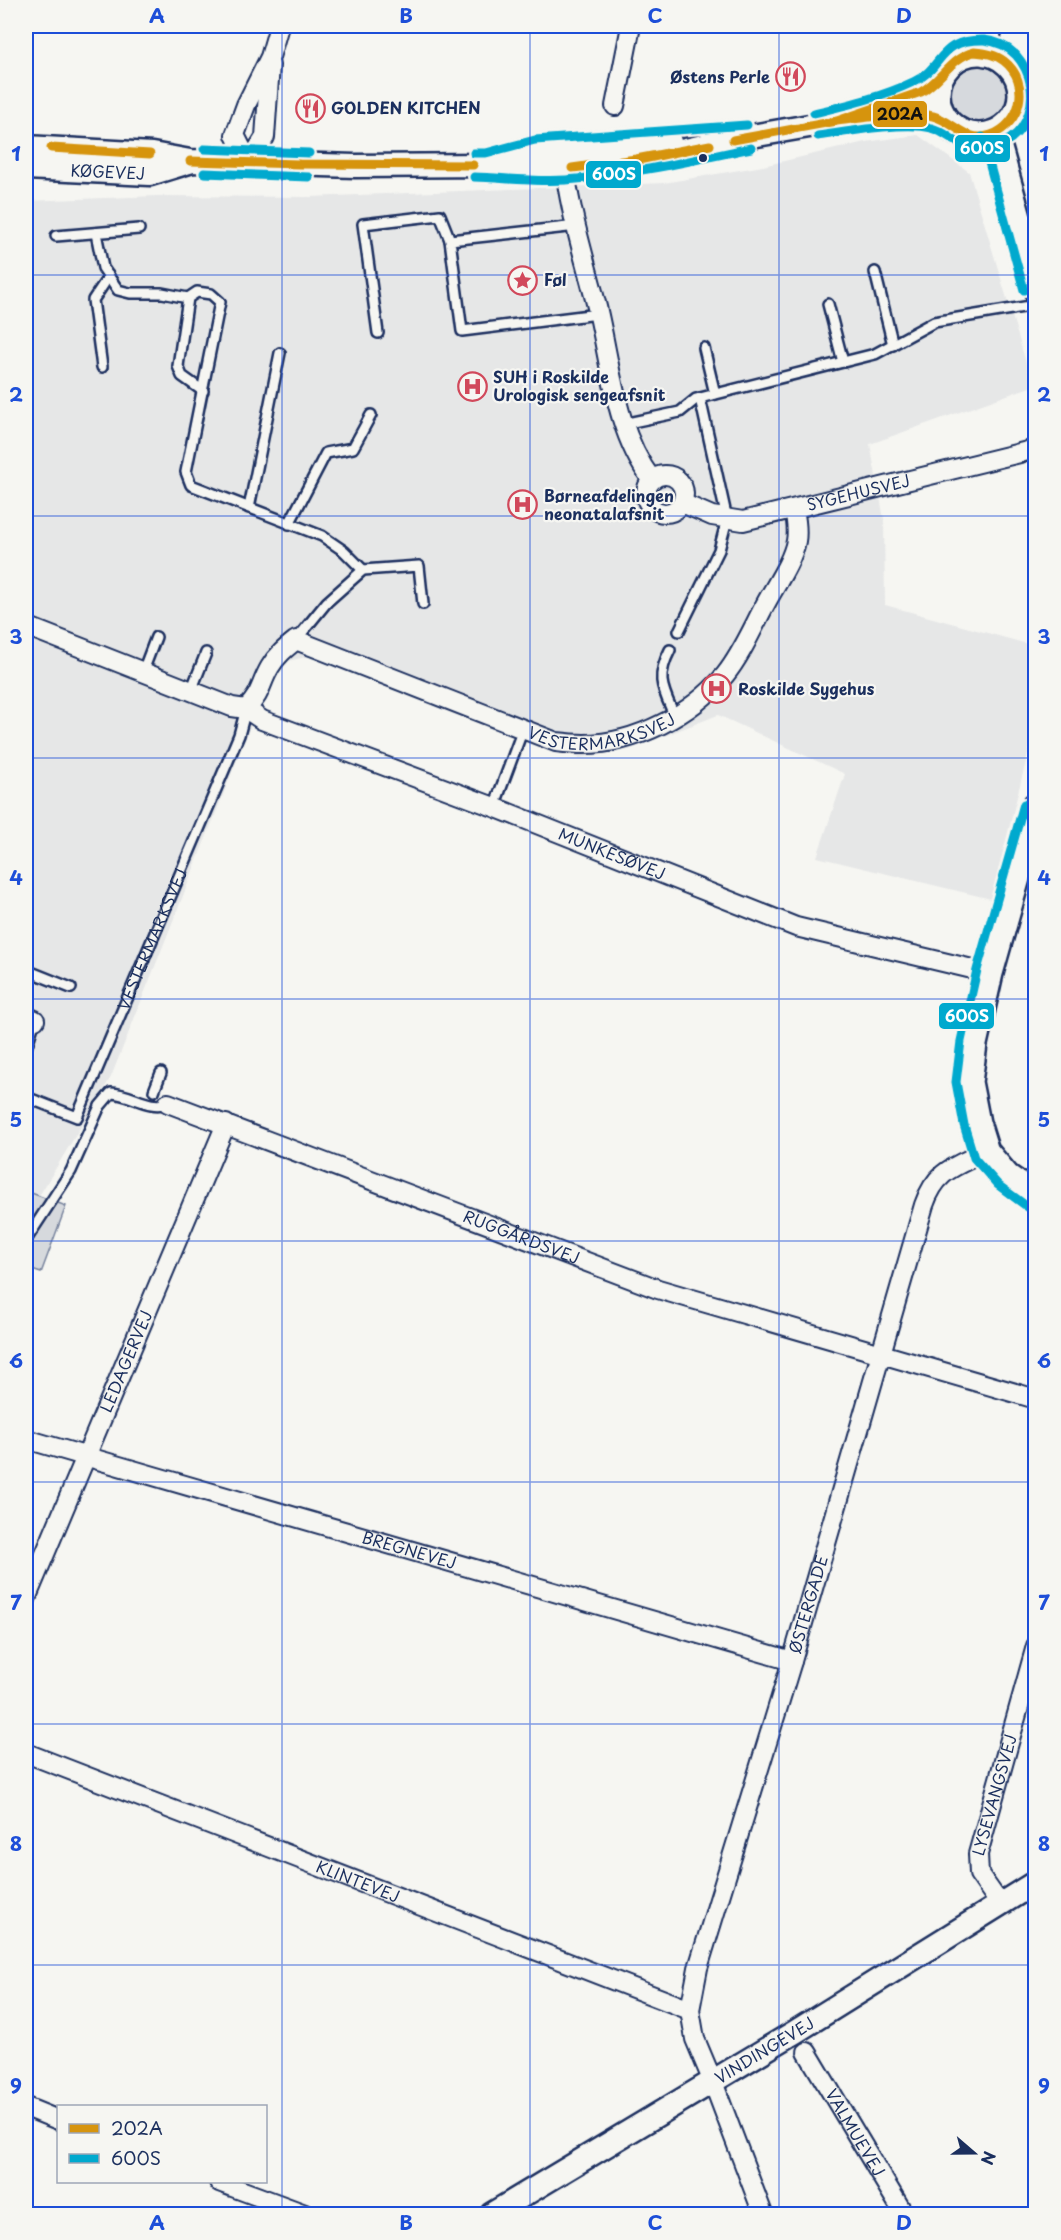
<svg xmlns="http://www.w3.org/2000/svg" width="1061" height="2240" font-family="'Playpen Sans',sans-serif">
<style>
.built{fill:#e6e7e7}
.green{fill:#d6d9dd;stroke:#78849e;stroke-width:1.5}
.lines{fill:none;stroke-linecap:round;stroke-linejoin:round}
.service-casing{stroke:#1b2f5e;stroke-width:14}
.minor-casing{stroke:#1b2f5e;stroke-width:22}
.tertiary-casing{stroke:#1b2f5e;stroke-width:27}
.secondary-casing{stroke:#1b2f5e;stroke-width:32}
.service{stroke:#f6f6f2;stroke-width:9}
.minor{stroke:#f6f6f2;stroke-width:18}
.tertiary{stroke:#f6f6f2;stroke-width:22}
.secondary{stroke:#f6f6f2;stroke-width:27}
.bus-1-casing{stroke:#f6f6f2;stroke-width:14}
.bus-2-casing{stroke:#f6f6f2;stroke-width:14}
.bus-1{stroke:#d6940e;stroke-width:9}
.bus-2{stroke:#00a9ce;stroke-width:9}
.grid{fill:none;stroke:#1d4ed8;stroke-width:1.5;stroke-opacity:0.55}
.bus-dot{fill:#1b2f5e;stroke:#f6f6f2;stroke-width:2}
.labels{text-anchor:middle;stroke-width:4.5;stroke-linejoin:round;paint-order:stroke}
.poi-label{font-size:16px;font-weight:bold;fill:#1b2f5e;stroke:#f6f6f2;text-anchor:start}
.street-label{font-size:16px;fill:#1b2f5e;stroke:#f6f6f2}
.line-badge{stroke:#f6f6f2;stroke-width:2}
.badge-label{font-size:16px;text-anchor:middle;font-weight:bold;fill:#fff}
.pale-badge-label{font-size:16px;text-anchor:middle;font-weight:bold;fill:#111}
.neatline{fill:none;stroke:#1d4ed8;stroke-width:2}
.grid-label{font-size:20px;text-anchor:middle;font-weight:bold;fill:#1d4ed8}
</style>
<rect width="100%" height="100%" fill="#f6f6f2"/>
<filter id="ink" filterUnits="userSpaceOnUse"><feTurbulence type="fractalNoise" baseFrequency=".0167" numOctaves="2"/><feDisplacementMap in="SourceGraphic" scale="12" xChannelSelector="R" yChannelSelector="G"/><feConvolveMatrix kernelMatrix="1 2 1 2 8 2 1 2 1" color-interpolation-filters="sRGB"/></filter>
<g filter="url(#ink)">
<path class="built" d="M918,135L969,172L1033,386L870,444L884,519L885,605L1035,646V726L991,899L817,857L845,774L718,715L628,750L579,758L310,656L275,664L111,1077L39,1196L26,1191V201L157,196L309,197L664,183L763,166L865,142Z"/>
<path class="green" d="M951 94a28 28 0 1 1 56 0a28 28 0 1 1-56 0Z
M26,1191L66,1206L41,1273L26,1268Z"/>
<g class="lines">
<defs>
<g id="service">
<path d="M577,226L450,240L462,331L598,314"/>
<path d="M96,233L103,268L118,290L130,293H162L188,298"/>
<path d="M56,236L139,229"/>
<path d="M875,272L893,345"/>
<path d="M828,304L843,362"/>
<path d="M378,333L363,224L440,215L450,240"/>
<path d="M704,348L715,394"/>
<path d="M102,367L93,300L109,276"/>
<path d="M203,391L182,376L178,366L188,298L197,292L211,294L220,302L186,472L191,485L322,536L344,551L363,570"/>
<path d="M623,424L680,412L696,399L875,354L934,322L1036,305"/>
<path d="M249,508L280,353"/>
<path d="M289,524L326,453L353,448L371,415"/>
<path d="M679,631L719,550L727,519L700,398"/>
<path d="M296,640L327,602L363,570L419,566L423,604"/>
<path d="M670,650C655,679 663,689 675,717"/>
<path d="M143,671L156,637"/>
<path d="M191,691L206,653"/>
<path d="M494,807L523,729"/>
<path d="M26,970L71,988"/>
<path d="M26,1048L35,1020"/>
<path d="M154,1091L161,1073"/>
<path id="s1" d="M26,1097L77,1117L239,735L246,709"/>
<path d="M26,1240L71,1171L100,1106L111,1093C133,1094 148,1110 168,1103"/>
</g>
<g id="minor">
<path d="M615,106L631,26"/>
<path d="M563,154C568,206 584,256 597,307C611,365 615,431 652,480"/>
<path d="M249,163L235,135L246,105L270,57L279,26"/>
<path d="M249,163L265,137L270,65"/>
<circle cx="665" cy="494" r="19"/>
<path id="s2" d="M682,503L712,516L743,521L1036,449"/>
<path id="s3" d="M26,626L232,707L246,709C262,693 260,684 270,667C277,655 286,648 296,640L556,742C565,743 575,744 584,744C636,744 692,714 725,675C742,654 753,627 766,603C776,584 792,562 796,541C798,530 796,519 794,509"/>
<path id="s4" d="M246,709L262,720L494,807L796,927L989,973"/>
<path d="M26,1016L35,1020"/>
<path id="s5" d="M168,1103L658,1289L1036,1399"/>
<path id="s6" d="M26,1439L792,1661"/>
<path id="s7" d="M26,1599L226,1124"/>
<path id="s8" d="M26,1753L690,2010"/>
<path id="s9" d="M1000,1904L979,1874L978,1854L1036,1646"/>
<path id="s10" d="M807,2052L904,2214"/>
<path d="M26,2107L58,2120"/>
<path d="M219,2182L305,2214"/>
<path id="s11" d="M763,2214L713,2082L695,2039L690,2010L698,1968L792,1661L924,1205C936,1170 954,1167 985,1152"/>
</g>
<g id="tertiary">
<path d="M870,110L919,93L938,80"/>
<path d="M26,147L152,154L190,161L355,166L488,165L535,169L631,162L740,138L838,121L922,115L939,118L946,122"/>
<path d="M504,161L536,152L670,142"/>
<path id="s12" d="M26,168L150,174L189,162"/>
<path id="s13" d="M492,2214L795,2032L1036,1882"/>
</g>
<path id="secondary" d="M936 94a43 43 0 1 1 86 0a43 43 0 1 1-86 0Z
M986,52L987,26
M994,134L1036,287
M1036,807L989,973L973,1044L968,1082L976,1123L985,1152L1006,1177L1036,1198"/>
</defs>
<use href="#service" class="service-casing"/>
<use href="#minor" class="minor-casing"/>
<use href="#tertiary" class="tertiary-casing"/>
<use href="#secondary" class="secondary-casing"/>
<use href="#service" class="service"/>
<use href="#minor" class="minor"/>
<use href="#tertiary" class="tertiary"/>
<use href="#secondary" class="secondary"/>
<defs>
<path id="bus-1" d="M974,52C985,53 995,54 1004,61C1031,82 1022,124 991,135C966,144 954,121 933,116C905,110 865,118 837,121L921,92C942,80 950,58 974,52Z
M733,140L837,121
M733,140L837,121
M51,148L150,154
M51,148L150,154
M190,161L299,164
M190,161L299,164
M299,164L473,165
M299,164L473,165
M572,168L636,159L710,145
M572,168L629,162L710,145"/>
<path id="bus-2" d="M814,113C847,105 882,97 913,82C945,68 936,39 984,40C996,41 1008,47 1016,55C1047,90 1030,147 980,149C959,150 949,132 931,128C907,121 845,132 818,136
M982,137L1024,290
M204,149L309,153
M474,153H486L535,140L747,125
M204,173L309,177
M474,177C505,178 535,182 566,180C629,175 690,161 751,148
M1024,804L977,970L961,1041L956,1082L964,1125L974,1158L998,1185L1029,1208"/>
</defs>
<use href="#bus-1" class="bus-1-casing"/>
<use href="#bus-2" class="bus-2-casing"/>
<use href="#bus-1" class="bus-1"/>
<use href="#bus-2" class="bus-2"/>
</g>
</g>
<path class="grid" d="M282,26V2214M530,26V2214M779,26V2214M26,275H1036M26,516H1036M26,758H1036M26,999H1036M26,1241H1036M26,1482H1036M26,1724H1036M26,1965H1036"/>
<defs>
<symbol id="restaurant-ring" viewBox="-11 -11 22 22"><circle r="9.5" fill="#f6f6f2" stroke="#d1495b" stroke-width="1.5"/><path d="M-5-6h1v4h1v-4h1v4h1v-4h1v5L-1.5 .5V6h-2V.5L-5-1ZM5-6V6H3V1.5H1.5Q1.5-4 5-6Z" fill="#d1495b"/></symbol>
<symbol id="sight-ring" viewBox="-11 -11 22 22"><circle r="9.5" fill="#f6f6f2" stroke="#d1495b" stroke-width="1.5"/><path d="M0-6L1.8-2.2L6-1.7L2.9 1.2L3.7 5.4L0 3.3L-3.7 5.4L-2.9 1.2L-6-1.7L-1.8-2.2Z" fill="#d1495b"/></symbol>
<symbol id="hospital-ring" viewBox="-11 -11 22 22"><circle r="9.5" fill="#f6f6f2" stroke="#d1495b" stroke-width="1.5"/><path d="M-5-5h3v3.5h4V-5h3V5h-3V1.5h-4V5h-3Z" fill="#d1495b"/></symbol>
</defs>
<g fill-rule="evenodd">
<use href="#restaurant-ring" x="774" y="60" width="33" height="33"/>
<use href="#restaurant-ring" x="294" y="92" width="33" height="33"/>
<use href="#sight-ring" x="506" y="264" width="33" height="33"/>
<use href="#hospital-ring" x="456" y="370" width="33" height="33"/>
<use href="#hospital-ring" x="506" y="488" width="33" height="33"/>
<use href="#hospital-ring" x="700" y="672" width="33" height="33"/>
</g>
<circle class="bus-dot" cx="703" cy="158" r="5"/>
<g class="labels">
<g class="poi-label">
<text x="770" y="83" text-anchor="end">Østens Perle</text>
<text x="331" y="114">GOLDEN KITCHEN</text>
<text x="544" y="286">Føl</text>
<text x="493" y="383">SUH i Roskilde<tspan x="493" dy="18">Urologisk sengeafsnit</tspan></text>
<text x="544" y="502">Børneafdelingen<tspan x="544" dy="18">neonatalafsnit</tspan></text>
<text x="738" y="695">Roskilde Sygehus</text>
</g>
<g class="street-label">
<text dy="6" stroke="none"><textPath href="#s12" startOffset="82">KØGEVEJ</textPath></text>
<text dy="6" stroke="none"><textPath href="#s2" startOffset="183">SYGEHUSVEJ</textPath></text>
<text dy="6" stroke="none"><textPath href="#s3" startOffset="648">VESTERMARKSVEJ</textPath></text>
<text dy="6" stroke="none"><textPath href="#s4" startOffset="394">MUNKESØVEJ</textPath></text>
<text dy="6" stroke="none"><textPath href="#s1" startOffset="248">VESTERMARKSVEJ</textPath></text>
<text dy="6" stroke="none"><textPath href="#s5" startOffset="378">RUGGÅRDSVEJ</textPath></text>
<text dy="6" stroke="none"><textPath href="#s7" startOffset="258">LEDAGERVEJ</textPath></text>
<text dy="6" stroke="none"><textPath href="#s6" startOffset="399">BREGNEVEJ</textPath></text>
<text dy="6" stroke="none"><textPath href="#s11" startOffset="640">ØSTERGADE</textPath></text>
<text dy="6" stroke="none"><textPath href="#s9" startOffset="118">LYSEVANGSVEJ</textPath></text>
<text dy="6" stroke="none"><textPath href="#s8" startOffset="356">KLINTEVEJ</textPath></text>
<text dy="6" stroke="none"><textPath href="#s13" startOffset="318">VINDINGEVEJ</textPath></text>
<text dy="6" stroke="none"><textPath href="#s10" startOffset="94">VALMUEVEJ</textPath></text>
</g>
</g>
<g class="line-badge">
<rect x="872" y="100" width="56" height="28" rx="6" fill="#d6940e"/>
<rect x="954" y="134" width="57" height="29" rx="6" fill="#00a9ce"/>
<rect x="585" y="160" width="57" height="29" rx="6" fill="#00a9ce"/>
<rect x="938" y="1002" width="57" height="28" rx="6" fill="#00a9ce"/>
</g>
<g class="badge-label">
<text x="982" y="154">600S</text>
<text x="614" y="180">600S</text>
<text x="967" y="1022">600S</text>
</g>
<g class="pale-badge-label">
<text x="900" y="120">202A</text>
</g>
<rect width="1061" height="2240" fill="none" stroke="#f6f6f2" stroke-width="66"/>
<rect x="57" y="2105" width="210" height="78" fill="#f6f6f2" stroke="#9ea6b7" stroke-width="1.5"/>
<rect x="69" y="2124" width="30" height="9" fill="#d6940e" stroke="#9ea6b7" stroke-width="1.5"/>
<text x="111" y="2135" font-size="18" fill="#1b2f5e">202A</text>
<rect x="69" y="2154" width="30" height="9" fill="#00a9ce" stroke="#9ea6b7" stroke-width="1.5"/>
<text x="111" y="2165" font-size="18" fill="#1b2f5e">600S</text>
<g transform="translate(974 2153) rotate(110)" stroke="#f6f6f2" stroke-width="4.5" paint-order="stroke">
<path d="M0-4.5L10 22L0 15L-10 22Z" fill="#1b2f5e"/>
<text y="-9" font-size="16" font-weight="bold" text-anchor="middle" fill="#1b2f5e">N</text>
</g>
<rect x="33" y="33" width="995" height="2174" class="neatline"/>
<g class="grid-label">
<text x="157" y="23">A</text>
<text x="406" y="23">B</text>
<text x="655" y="23">C</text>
<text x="904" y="23">D</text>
<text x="16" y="161">1</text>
<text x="1044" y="161">1</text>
<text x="16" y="402">2</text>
<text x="1044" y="402">2</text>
<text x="16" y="644">3</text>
<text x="1044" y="644">3</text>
<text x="16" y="885">4</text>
<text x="1044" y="885">4</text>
<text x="16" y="1127">5</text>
<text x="1044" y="1127">5</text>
<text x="16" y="1368">6</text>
<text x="1044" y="1368">6</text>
<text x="16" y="1610">7</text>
<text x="1044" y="1610">7</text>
<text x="16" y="1851">8</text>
<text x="1044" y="1851">8</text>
<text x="16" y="2093">9</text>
<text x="1044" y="2093">9</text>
<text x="157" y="2230">A</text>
<text x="406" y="2230">B</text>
<text x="655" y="2230">C</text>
<text x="904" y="2230">D</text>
</g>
</svg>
